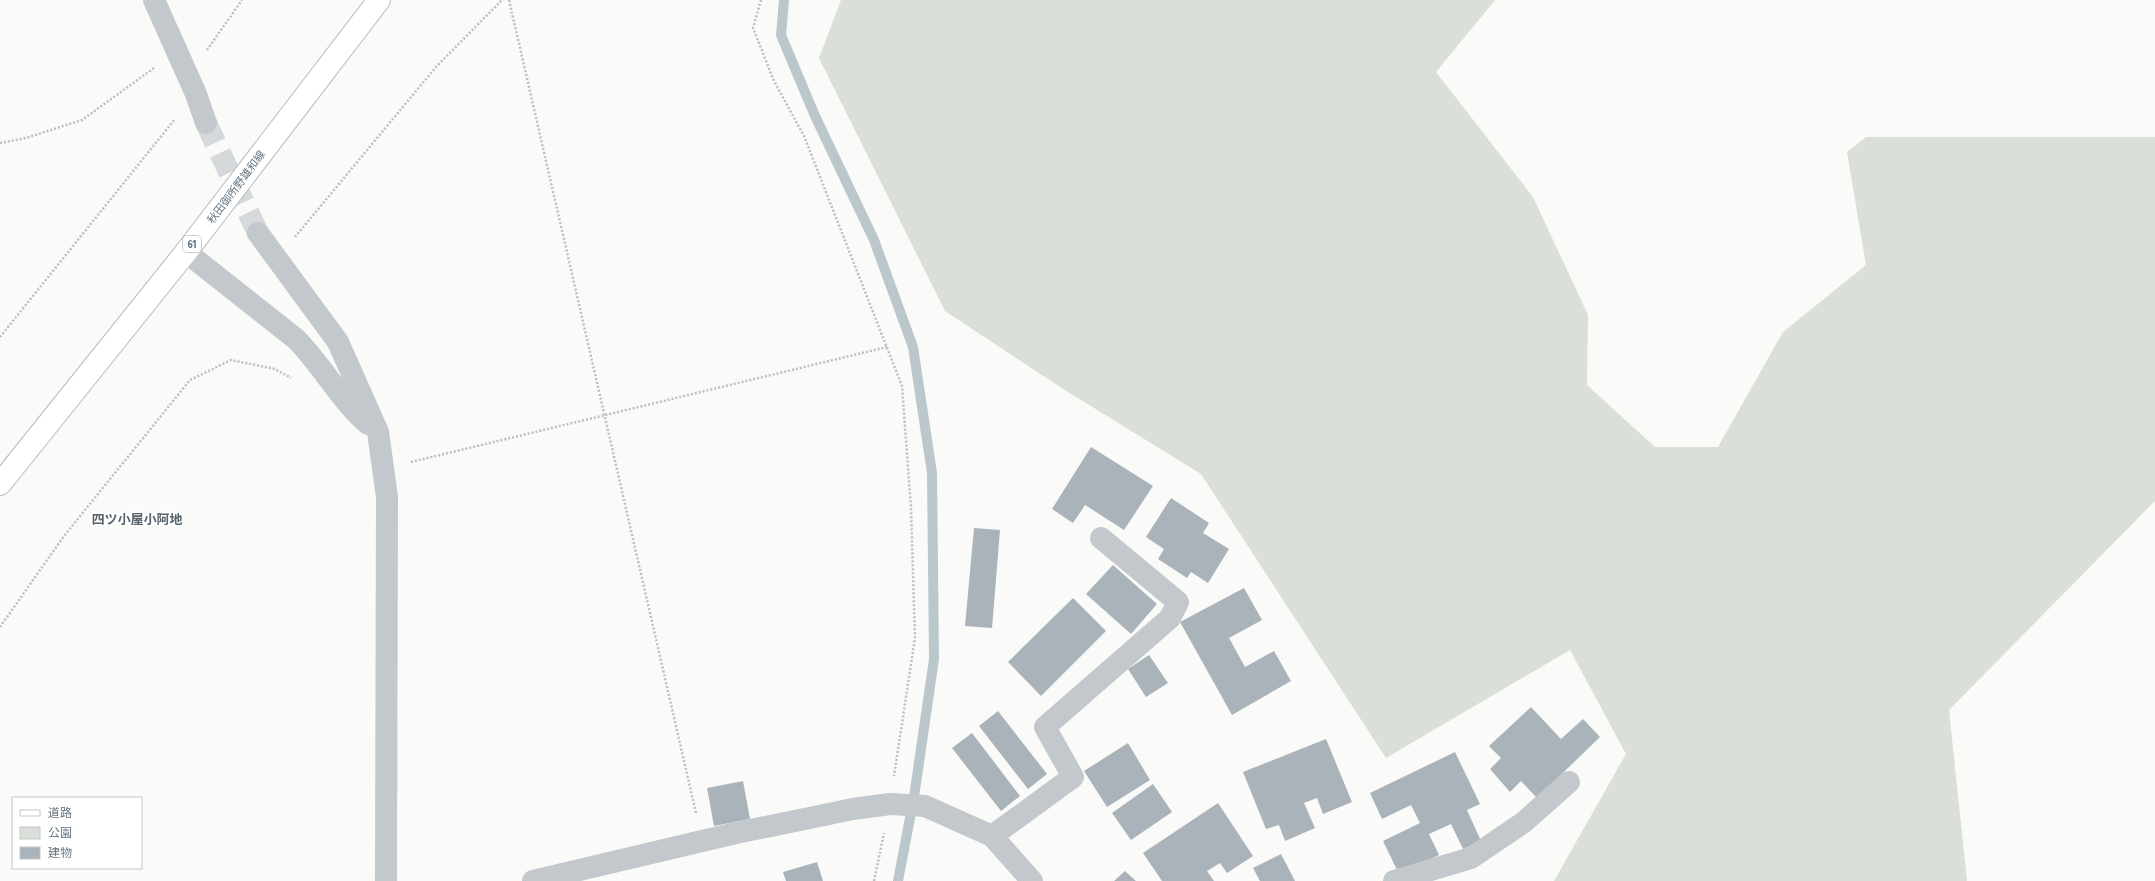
<svg xmlns="http://www.w3.org/2000/svg" width="2155" height="881" font-family="'Fira Sans Condensed','Noto Sans JP',sans-serif">
<style>
.green{fill:#dadfd7}
.lines{fill:none;stroke-linecap:round;stroke-linejoin:round}
.stream{stroke:#bbc7cb;stroke-width:10}
.building{fill:#aab3b9}
.minor-tunnel{stroke:#d5d9db;stroke-width:22;stroke-dasharray:22 11;stroke-linecap:butt}
.major-casing{stroke:#b5babe;stroke-width:24}
.path{stroke:#bbbfc2;stroke-width:2.5;stroke-dasharray:2 2;stroke-linecap:butt}
.minor{stroke:#c3c8cc;stroke-width:22}
.major{stroke:#fff;stroke-width:22}
.labels{text-anchor:middle;stroke-width:4;stroke-linejoin:round;paint-order:stroke}
.shield{fill:#fff;stroke:#939fa8;stroke-width:1}
.shield-label{font-size:10px;font-weight:bold;fill:#657683}
.street-label{font-size:11px;fill:#657683;stroke:#fff}
.quarter-label{font-size:13px;font-weight:bold;fill:#57646e;stroke:#fff}
</style>
<rect width="100%" height="100%" fill="#fafaf8"/>
<path class="green" d="M841,0H1495L1436,72L1533,197L1588,315L1587,385L1655,447H1718L1783,332L1866,265L1847,152L1866,137H2155V501L1949,710L1967,881H1554L1626,754L1570,650L1386,758L1201,474L1060,387L945,311L819,58Z"/>
<g class="lines">
<path class="stream" d="M784,0L781,35L815,116L874,240L913,347L932,473L934,659L914,797L898,881"/>
</g>
<path class="building" d="M1091,447L1153,486L1124,530L1085,505L1073,523L1052,509Z
M1171,498L1209,523L1203,533L1229,549L1208,583L1191,572L1187,578L1158,559L1164,549L1146,537Z
M974,528L1000,530L992,628L965,626Z
M1113,565L1157,604L1131,634L1086,594Z
M1244,588L1262,620L1229,638L1245,667L1274,651L1291,681L1232,715L1180,622Z
M1073,598L1106,631L1041,696L1008,662Z
M1149,655L1168,683L1146,697L1128,669Z
M1531,707L1561,739L1583,719L1600,737L1537,798L1521,781L1510,792L1490,769L1501,758L1489,746Z
M998,711L1047,774L1028,789L979,726Z
M972,733L1020,796L1001,811L952,748Z
M1326,739L1352,802L1323,814L1317,798L1304,803L1315,828L1285,841L1279,825L1266,829L1243,772Z
M1128,743L1150,780L1107,807L1084,771Z
M1455,752L1480,804L1467,810L1481,841L1463,849L1451,824L1429,834L1439,855L1399,874L1383,841L1420,823L1411,805L1382,819L1370,793Z
M743,781L750,819L714,826L707,788Z
M1153,784L1172,812L1131,840L1112,813Z
M1218,803L1253,856L1227,873L1220,863L1207,871L1214,881H1162L1143,853Z
M1281,854L1295,881H1260L1253,868Z
M817,862L823,881H786L783,872Z
M1125,871L1136,881H1114Z"/>
<g class="lines">
<path class="minor-tunnel" d="M206,123L258,233"/>
<defs>
<path id="major" d="M0,484L186,252L379,0"/>
</defs>
<use href="#major" class="major-casing"/>
<path class="path" d="M509,0L696,813
M761,0L753,28L774,81L804,136L902,386L911,508L915,638L894,776
M207,50L242,0
M0,143L26,138L82,120L154,68
M295,237L436,67L502,0
M0,337L175,119
M411,462L887,347
M0,627L64,536L190,380L231,360L275,369L291,378
M874,881L884,833"/>
<path class="minor" d="M154,0L196,94L206,123
M258,233L338,342L378,432L387,497L386,881
M186,252L296,339C322,365 340,400 368,424
M992,836L1073,777L1045,727L1170,618L1178,602L1101,538
M533,881L736,833L853,809L890,804L925,806L992,836L1032,881
M1394,881L1471,858L1524,822L1569,782"/>
<use href="#major" class="major"/>
</g>
<g class="labels">
<rect class="shield" x="183" y="236" width="18" height="16" rx="3"/>
<g class="shield-label">
<text x="192" y="248">61</text>
</g>
<g class="street-label">
<text transform="translate(236 187) rotate(-53)" y="4">秋田御所野雄和線</text>
</g>
<g class="quarter-label">
<text x="137" y="524">四ツ小屋小阿地</text>
</g>
</g>
<rect x="12" y="797" width="130" height="72" fill="#ffffff" stroke="#c1c8cd"/>
<rect x="20" y="810" width="20" height="6" fill="#ffffff" stroke="#c1c8cd"/>
<text x="48" y="817" font-size="12" fill="#657683">道路</text>
<rect x="20" y="827" width="20" height="12" fill="#dadfd7" stroke="#c1c8cd"/>
<text x="48" y="837" font-size="12" fill="#657683">公園</text>
<rect x="20" y="847" width="20" height="12" fill="#aab3b9" stroke="#c1c8cd"/>
<text x="48" y="857" font-size="12" fill="#657683">建物</text>
</svg>
